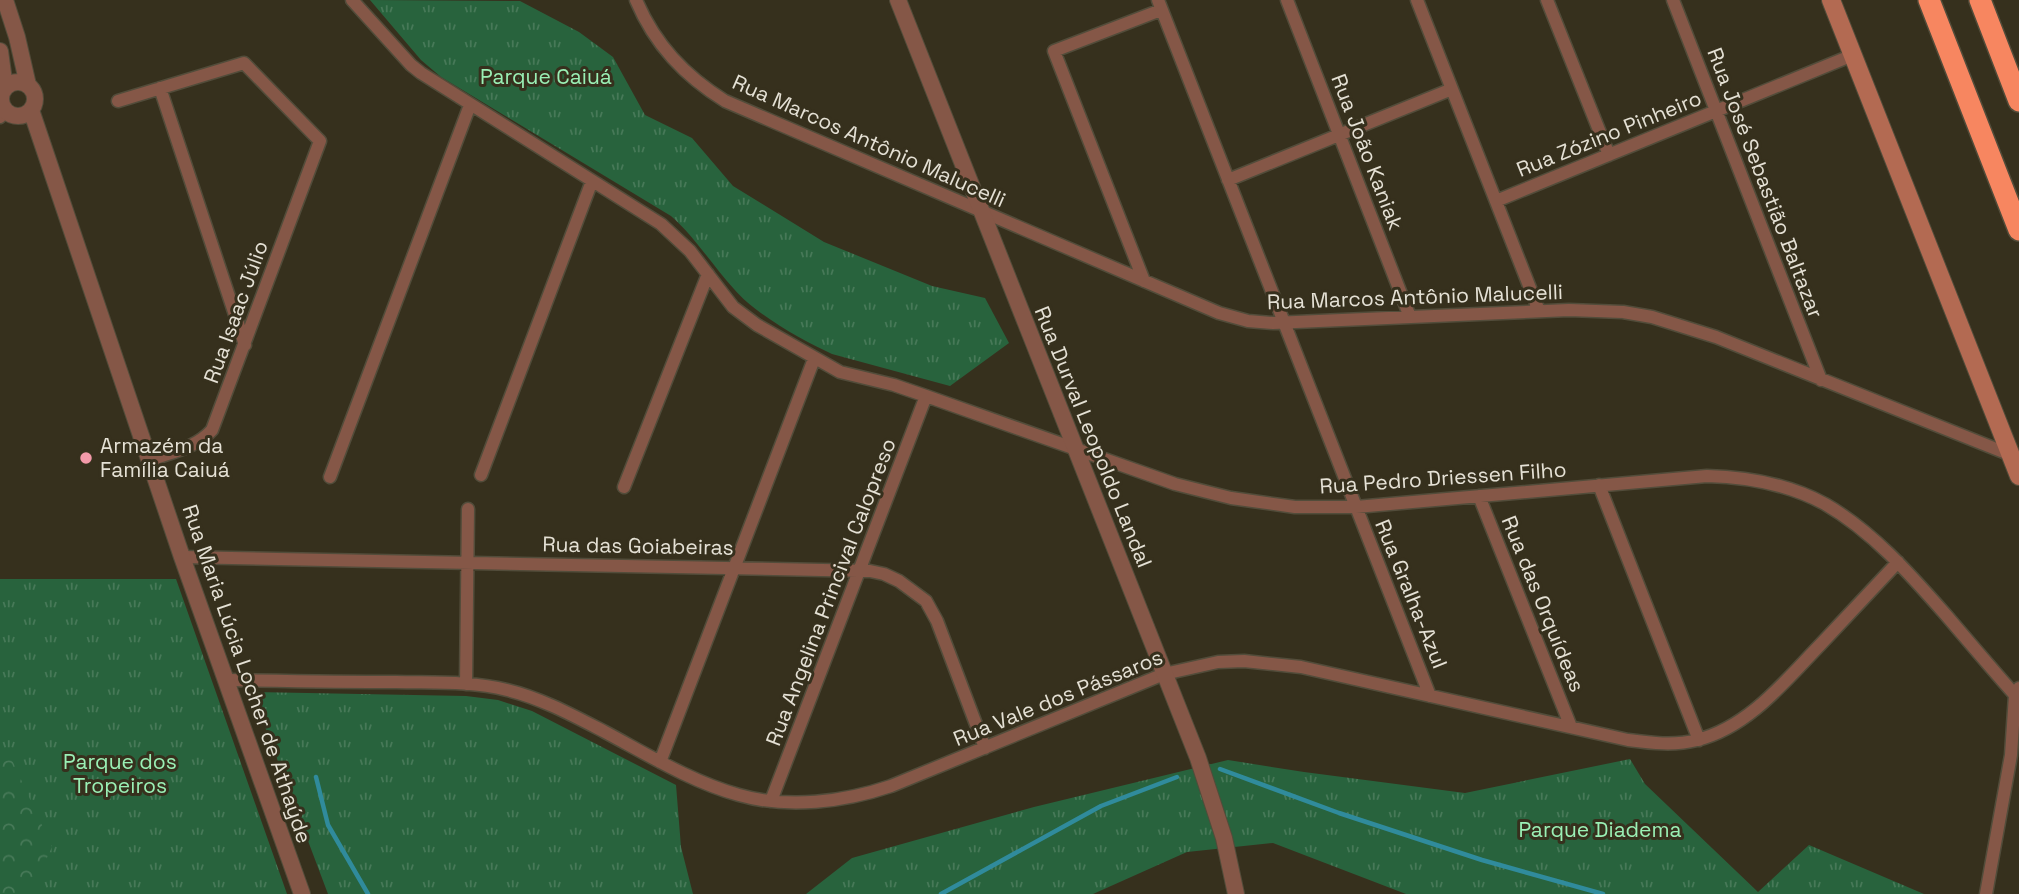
<svg xmlns="http://www.w3.org/2000/svg" width="2019" height="894" font-family="'Space Grotesk',sans-serif">
<style>
.grass{fill:url(#grass-tufts)}
.forest{fill:url(#forest-crowns)}
.lines{fill:none;stroke-linecap:round;stroke-linejoin:round}
.stream{stroke:#308b9c;stroke-width:4.5}
.minor-casing{stroke:#524c3a;stroke-width:15}
.tertiary-casing{stroke:#524c3a;stroke-width:18}
.secondary-casing{stroke:#524c3a;stroke-width:20}
.motorway-casing{stroke:#524c3a;stroke-width:24}
.minor{stroke:#855747;stroke-width:12}
.tertiary{stroke:#855747;stroke-width:16}
.secondary{stroke:#b36a52;stroke-width:18}
.motorway{stroke:#f78660;stroke-width:21}
.poi-dot{fill:#f39aa9;stroke:#36301d;stroke-width:2.5}
.labels{text-anchor:middle;stroke-width:6;stroke-linejoin:round;paint-order:stroke}
.park-label{font-size:21px;fill:#9af0b5;stroke:#36301d}
.street-label{font-size:21px;fill:#e5e1d5;stroke:#36301d}
.poi-label{font-size:21px;fill:#e5e1d5;stroke:#36301d;text-anchor:start}
</style>
<defs>
<pattern id="grass-tufts" width="24" height="20" patternUnits="userSpaceOnUse" patternTransform="scale(1.75)"><rect width="24" height="20" fill="#28633d"/><path d="M3 7l-1-3M5 7V3M7 7l1-3M15 17l-1-3M17 17v-4M19 17l1-3" fill="none" stroke="#477958"/></pattern>
<pattern id="forest-crowns" width="20" height="18" patternUnits="userSpaceOnUse" patternTransform="scale(1.75)"><rect width="20" height="18" fill="#28633d"/><path d="M2 6a3 3 0 1 1 6 0M12 15a3 3 0 1 1 6 0" fill="none" stroke="#477958"/></pattern>
</defs>
<rect width="100%" height="100%" fill="#36301d"/>
<path class="grass" d="M370,0L520,1L579,32L613,57L645,115L692,138L733,186L824,242L932,286L985,298L1009,343L950,386L832,354C803,341 755,314 734,289C712,265 695,237 671,216L441,77L421,60Z
M0,579H176L287,894H0Z
M252,692L466,696L498,700L532,711L676,785L681,847L693,894H328Z
M1630,759L1645,784L1758,892L1809,845L1924,894H1406L1273,843L1187,852L1093,894H806L852,858L1034,807L1228,760L1304,772L1465,793Z"/>
<path class="forest" d="M12,760L52,847L30,894H0V761Z"/>
<g class="lines">
<path class="stream" d="M1220,769L1339,813L1482,860L1603,894
M316,777L328,825L368,894
M941,894L1101,806L1177,777"/>
<defs>
<path id="minor" d="M352,0L411,65L421,73L661,224L690,251L733,307L757,325L840,372L894,385L926,396L1175,484L1231,498L1295,507H1356L1707,476C1748,477 1788,484 1825,504C1872,531 1910,574 1946,615C1969,642 1992,669 2015,695
M636,0C655,45 685,76 725,101L1219,313L1248,321L1273,323L1569,310L1623,312L1652,317L1716,337L2011,455
M1158,0L1430,696
M1287,0L1410,317
M1417,0L1539,311
M1547,0L1609,155
M1673,0L1821,380
M160,88L245,345
M118,101L244,63L320,141L212,430C196,448 172,452 150,460
M0,117L4,107
M1228,180L1452,89
M1496,201L1853,55
M1144,281L1054,51L1161,10
M481,475L592,181
M330,477L470,105
M1599,485L1699,740
M624,487L708,274
M1479,496L1571,727
M182,557L870,571L884,574L899,581L926,601L937,621L985,748
M226,680C283,681 339,682 396,682C433,683 471,681 507,690C541,698 574,716 605,732C648,755 692,782 739,795C788,809 844,802 891,786L1164,674L1218,662L1244,661L1301,667L1628,740C1651,743 1674,746 1697,740C1749,727 1785,681 1820,645C1846,617 1872,590 1898,562
M466,684L468,509
M660,762L814,359
M771,801L926,396
M1986,894L2011,755L2015,695L2019,688"/>
<path id="tertiary" d="M5,0L17,37L28,85
M898,0L1198,758L1224,838L1236,894
M0,51L5,88
M1 99a17 17 0 1 1 34 0a17 17 0 1 1-34 0Z
M31,110L182,557L302,894"/>
<path id="secondary" d="M1831,0L2019,476"/>
<path id="motorway" d="M1929,0L2019,230
M1980,0L2019,101"/>
</defs>
<use href="#minor" class="minor-casing"/>
<use href="#tertiary" class="tertiary-casing"/>
<use href="#secondary" class="secondary-casing"/>
<use href="#motorway" class="motorway-casing"/>
<use href="#minor" class="minor"/>
<use href="#tertiary" class="tertiary"/>
<use href="#secondary" class="secondary"/>
<use href="#motorway" class="motorway"/>
</g>
<circle class="poi-dot" cx="86" cy="458" r="7"/>
<g class="labels">
<g class="park-label">
<text x="546" y="84">Parque Caiuá</text>
<text x="120" y="769">Parque dos<tspan x="120" dy="24">Tropeiros</tspan></text>
<text x="1600" y="837">Parque Diadema</text>
</g>
<g class="street-label">
<text transform="translate(1609 134) rotate(-22)" y="7">Rua Zózino Pinheiro</text>
<text transform="translate(869 141) rotate(24)" y="7">Rua Marcos Antônio Malucelli</text>
<text transform="translate(1367 152) rotate(69)" y="7">Rua João Kaniak</text>
<text transform="translate(1765 183) rotate(69)" y="7">Rua José Sebastião Baltazar</text>
<text transform="translate(1415 297) rotate(-2)" y="7">Rua Marcos Antônio Malucelli</text>
<text transform="translate(236 312) rotate(-70)" y="7">Rua Isaac Júlio</text>
<text transform="translate(1093 437) rotate(68)" y="7">Rua Durval Leopoldo Landal</text>
<text transform="translate(1443 478) rotate(-4)" y="7">Rua Pedro Driessen Filho</text>
<text transform="translate(638 546) rotate(1)" y="7">Rua das Goiabeiras</text>
<text transform="translate(831 592) rotate(-69)" y="7">Rua Angelina Princival Calopreso</text>
<text transform="translate(1411 594) rotate(68)" y="7">Rua Gralha-Azul</text>
<text transform="translate(1543 604) rotate(68)" y="7">Rua das Orquídeas</text>
<text transform="translate(247 674) rotate(71)" y="7">Rua Maria Lúcia Locher de Athaýde</text>
<text transform="translate(1058 698) rotate(-22)" y="7">Rua Vale dos Pássaros</text>
</g>
<g class="poi-label">
<text x="100" y="453">Armazém da<tspan x="100" dy="24">Família Caiuá</tspan></text>
</g>
</g>
</svg>
